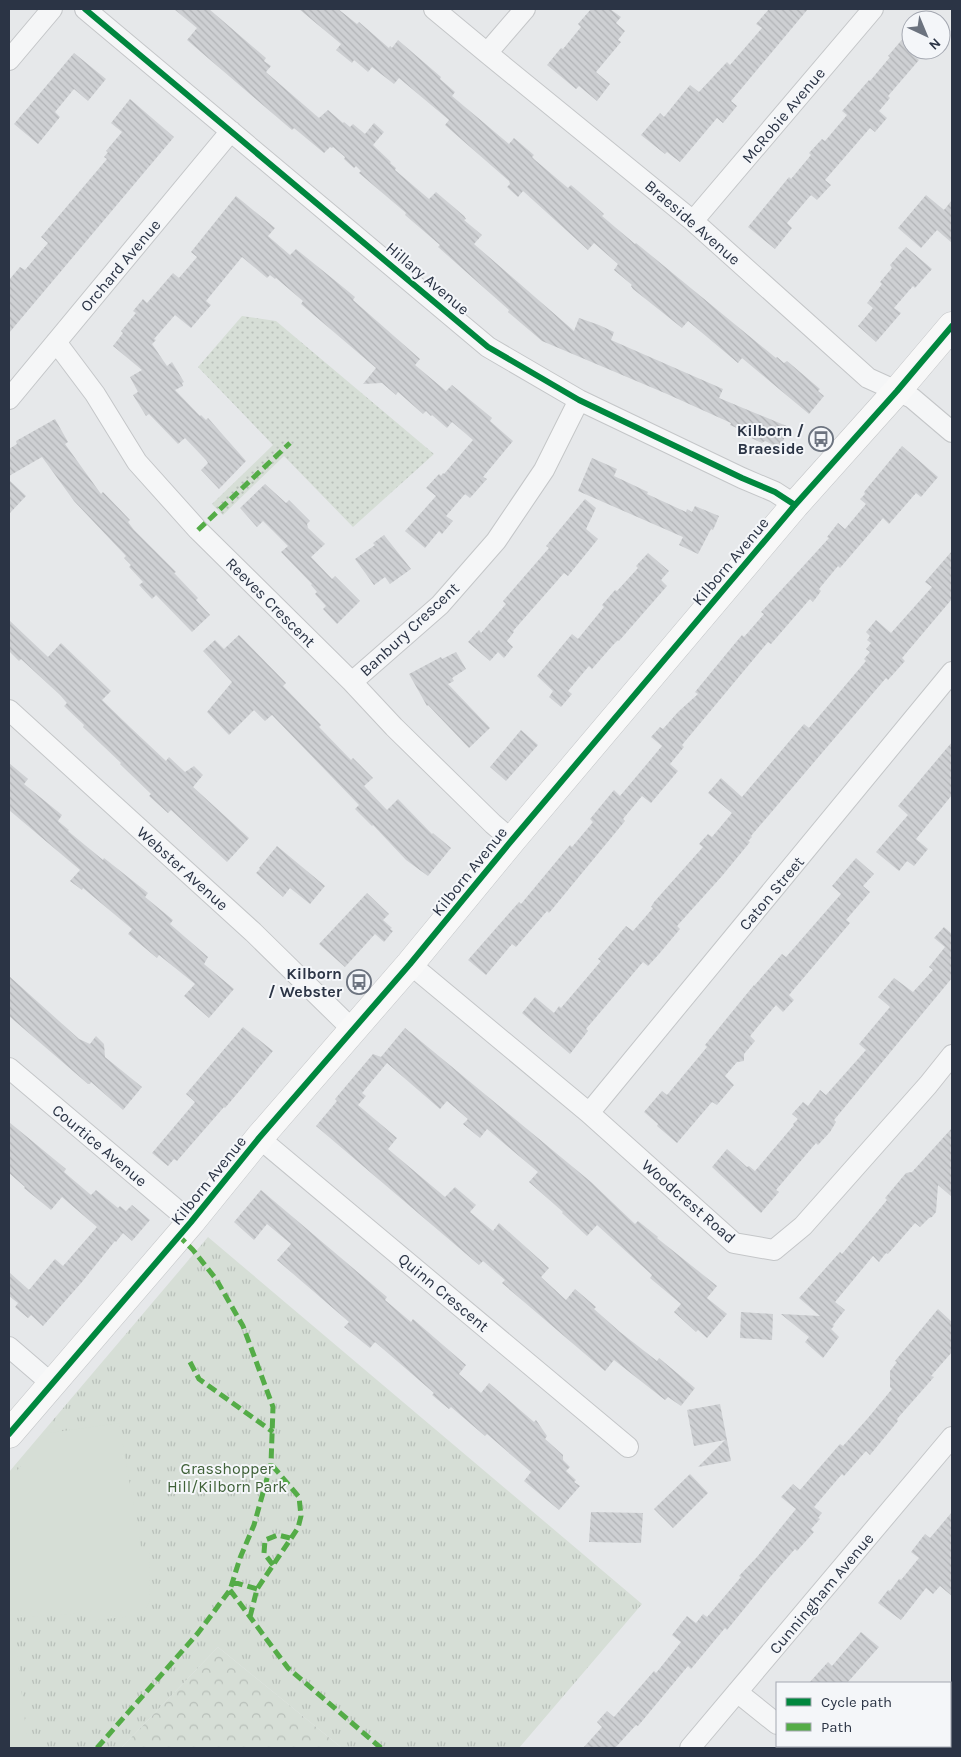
<svg xmlns="http://www.w3.org/2000/svg" width="961" height="1757" font-family="Karla,sans-serif">
<style>
.grass{fill:url(#grass-dots)}
.forest{fill:url(#forest-crowns)}
.park{fill:url(#park-tufts)}
.pitch{fill:#d6ded6}
.building{fill:url(#building-back-hatch)}
.lines{fill:none;stroke-linecap:round;stroke-linejoin:round}
.street-casing{stroke:#c4c6c8;stroke-width:22}
.secondary-casing{stroke:#c4c6c8;stroke-width:29}
.street{stroke:#f5f6f7;stroke-width:20}
.secondary{stroke:#f8f8f8;stroke-width:28}
.quiet{stroke:#54ac47;stroke-width:5;stroke-dasharray:10 5;stroke-linecap:butt}
.cycleway-casing{stroke:#f4f6f9;stroke-width:9}
.cycleway{stroke:#00873e;stroke-width:6}
.labels{text-anchor:middle;stroke-width:4;stroke-linejoin:round;paint-order:stroke}
.street-label{font-size:16px;fill:#2b3445;stroke:#f4f6f9}
.poi-label{font-size:16px;font-weight:bold;fill:#2b3445;stroke:#f4f6f9;text-anchor:end}
.park-label{font-size:16px;fill:#3f6138;stroke:#f4f6f9}
</style>
<defs>
<pattern id="grass-dots" width="8" height="8" patternUnits="userSpaceOnUse" patternTransform="scale(1.25)"><rect width="8" height="8" fill="#d6ded6"/><path d="M2 2h.1M6 6h.1" fill="none" stroke="#b8bfb9" stroke-width="1.8" stroke-linecap="round"/></pattern>
<pattern id="forest-crowns" width="20" height="18" patternUnits="userSpaceOnUse" patternTransform="scale(1.25)"><rect width="20" height="18" fill="#d6ded6"/><path d="M2 6a3 3 0 1 1 6 0M12 15a3 3 0 1 1 6 0" fill="none" stroke="#b8bfb9"/></pattern>
<pattern id="park-tufts" width="24" height="20" patternUnits="userSpaceOnUse" patternTransform="scale(1.25)"><rect width="24" height="20" fill="#d6ded6"/><path d="M3 7l-1-3M5 7V3M7 7l1-3M15 17l-1-3M17 17v-4M19 17l1-3" fill="none" stroke="#b8bfb9"/></pattern>
<pattern id="building-back-hatch" width="6" height="6" patternUnits="userSpaceOnUse" patternTransform="scale(1.25)"><rect width="6" height="6" fill="#ced0d3"/><path d="M-1 5l2 2M0 0l6 6M5-1l2 2" fill="none" stroke="#b1b3b6"/></pattern>
</defs>
<rect width="100%" height="100%" fill="#e6e8ea"/>
<path class="grass" d="M242,316L276,321L434,454L353,527L284,456L223,515L212,504L273,445L198,367Z"/>
<path class="forest" d="M218,1647L342,1748H121Z"/>
<path class="park" d="M208,1237L642,1604L519,1748H342L218,1647L121,1748H9V1472Z"/>
<path class="pitch" d="M119,1423L141,1547H149L150,1601L142,1615L88,1621L86,1613L13,1618L28,1747L27,1748H9V1480L49,1433Z"/>
<path class="building" d="M174,9H209L266,58L264,61L271,66L266,72L267,73L319,118L328,110L343,123L344,122L350,127L353,124L365,134L374,123L384,132L373,145L391,162L390,163L396,168L395,170L429,199L436,192L464,216L466,219L464,220L482,235L474,244L574,331L579,318L599,325L614,332L611,340L723,389L719,398L789,427L780,448L765,441L762,443L738,432L739,429L730,425L731,423L667,394L542,341L508,312L509,310L438,247L440,245L405,215L406,213L359,173L361,171L356,166L354,168L344,159L345,157L333,147L332,148L330,147L324,153L294,128L292,130L187,40L197,28Z
M299,9H338L357,24L359,22L389,48L390,46L392,48L398,40L441,77L440,79L455,92L452,96L509,144L514,138L534,155L532,157L535,160L568,188L571,185L584,196L604,214L602,216L635,244L636,243L776,358L777,357L784,363L787,361L820,389L818,391L824,396L809,414L742,358L738,363L688,321L682,328L633,289L631,286L632,285L614,270L618,264L594,243L588,250L523,191L518,197L507,187L510,184L509,181L445,125L449,120L399,78L394,84L372,67L368,72L354,60L352,63L336,50L341,44Z
M591,9H610L621,17L616,23L625,31L618,40L621,42L596,72L610,84L597,101L579,86L576,89L547,65L561,48L563,49L581,27L578,24Z
M769,9H808L731,101L737,106L723,123L717,118L680,162L667,152L665,154L641,135L660,113L664,117L690,85L699,92L727,62L730,65L762,28L756,24Z
M911,29V54L919,60L888,96L890,98L879,111L887,118L875,132L870,128L825,180L831,185L817,200L811,195L787,223L792,228L775,249L748,227L789,177L791,179L811,155L809,153L822,139L825,141L847,115L842,111L869,80L870,81L890,57L888,56Z
M74,53L106,79L88,101L74,89L55,112L60,117L38,144L14,124Z
M130,99L174,137L9,333V280L20,267L25,270L48,243L41,237L107,159L104,157L108,152L106,151L122,132L111,123Z
M926,195L944,210L952,200V243L937,230L921,248L898,228Z
M236,196L275,228L268,236L290,255L296,249L338,283L355,297L353,300L420,359L415,365L446,391L452,385L492,418L490,421L513,441L483,477L487,479L470,498L465,494L446,516L453,521L442,534L439,531L425,548L405,531L436,496L426,488L439,474L441,476L443,473L444,474L473,440L452,422L447,428L432,415L431,416L426,411L423,414L398,392L396,395L382,383L363,384L376,368L301,304L303,301L276,278L275,279L270,275L267,278L242,257L206,301L211,305L191,328L175,315L154,339L156,340L152,344L167,366L172,362L184,382L182,383L183,386L175,390L200,416L201,415L206,420L208,418L246,461L219,489L201,470L208,463L206,460L185,438L178,444L149,414L146,416L133,395L138,392L130,377L142,370L113,346L123,333L121,331L136,313L133,311L143,299L147,303L173,273L179,278L197,257L191,252Z
M906,247L932,269L915,288L913,286L894,308L901,313L876,342L858,326L873,308L867,303L882,284L880,282L892,268L890,265Z
M55,419L68,442L65,444L101,494L103,492L130,520L128,522L134,530L176,572L174,573L198,598L196,600L210,615L192,632L156,595L152,599L139,585L143,582L129,567L131,565L124,558L126,556L74,501L42,457L9,476V449L17,444L16,441Z
M902,446L938,477L921,497L916,493L889,524L883,518L840,568L838,566L819,589L821,591L813,602L810,599L771,644L768,642L682,745L684,747L670,764L678,771L651,803L642,796L623,819L625,821L549,913L547,911L516,947L512,944L486,975L468,960L519,902L521,904L570,845L572,847L593,822L590,819L614,790L620,796L662,746L651,737L660,727L663,729L678,712L698,694L695,692L732,647L742,635L744,637L764,614L761,612L829,538L827,537L838,523L845,529L866,504L860,499L865,494L864,492Z
M592,458L617,469L614,476L648,492L647,494L686,512L687,509L692,512L695,506L719,516L713,530L711,529L698,554L679,545L683,537L578,491Z
M9,480L26,496L9,514Z
M265,484L286,503L289,500L310,521L307,524L308,528L325,544L311,557L332,579L335,576L360,601L337,624L323,609L326,606L315,594L317,592L311,585L312,584L281,552L288,546L263,521L257,527L240,508Z
M585,499L596,508L586,529L598,539L568,576L564,573L513,631L514,632L507,641L513,647L504,658L498,652L490,661L468,642L479,630L481,633L506,604L503,601L549,548L546,546Z
M384,535L411,569L390,584L385,577L374,585L355,559L375,545L373,543Z
M952,551V599L902,658L905,661L888,680L886,678L751,836L752,837L748,841L750,842L722,876L677,926L680,929L659,954L648,966L643,962L586,1029L588,1031L570,1054L522,1013L535,997L554,1013L559,1006L561,1008L601,961L598,959L626,926L633,931L653,908L651,907L654,902L703,847L699,844L708,834L712,837L732,813L708,793L721,778L742,797L804,724L809,728L866,661L864,659L870,652L866,649L871,643L867,640L870,636L866,632L876,620L891,633L932,587L925,582Z
M648,553L669,571L661,580L667,586L619,641L618,640L613,645L592,669L589,666L568,691L572,694L561,707L549,697L553,691L537,676L572,634L578,639L604,607L602,605L615,590L617,591L638,568L636,566Z
M9,620L48,657L61,643L111,691L102,700L131,728L166,761L169,757L185,772L194,766L203,775L193,787L249,838L227,862L171,810L168,813L149,796L151,794L120,764L121,763L83,727L84,725L64,706L67,703L60,695L21,659L19,661L9,651Z
M239,635L286,683L283,686L321,725L319,727L351,760L353,758L373,778L364,786L387,810L398,799L432,834L433,833L451,848L428,876L406,860L373,825L372,826L355,809L359,805L272,715L265,721L254,710L229,735L207,712L232,682L203,651L215,640L224,649Z
M456,652L466,669L452,678L454,681L448,684L490,728L469,748L428,705L427,706L409,674L441,657L442,659Z
M521,730L538,745L506,781L490,767Z
M952,742V795L916,839L928,849L914,866L907,861L899,871L876,852L908,815L898,806Z
M9,763L28,779L24,784L62,815L58,821L69,830L68,831L103,860L104,858L148,893L145,897L173,920L170,924L208,957L204,964L234,989L209,1018L184,996L195,984L159,955L157,958L128,934L132,929L83,888L82,890L70,881L80,870L9,810Z
M277,846L325,886L310,904L290,888L283,897L256,873L260,869L259,868Z
M856,858L874,874L863,886L870,892L846,920L850,923L789,995L794,1000L783,1012L776,1005L750,1036L755,1041L744,1054V1061L737,1062L725,1076L734,1085L717,1105L712,1102L677,1143L657,1126L658,1124L644,1112L662,1091L667,1095L707,1047L705,1045L754,985V986L782,954L786,957L841,894L832,886Z
M367,893L389,914L383,920L392,928L390,929L393,931L384,942L375,934L345,967L319,944Z
M944,927L952,934V978L834,1120L836,1122L830,1132L818,1145L816,1143L776,1190L779,1192L761,1213L712,1167L727,1149L747,1167L749,1166L755,1171L794,1125L793,1124L798,1119L792,1114L803,1102L808,1106L820,1090L826,1095L866,1050L859,1044L890,1007L878,997L894,978L913,992L933,970L929,967L945,947L934,938Z
M9,976L79,1039L90,1044L96,1036L104,1044L105,1057L142,1087L123,1110L91,1082L90,1084H88L9,1016Z
M243,1027L273,1051L225,1108L224,1107L177,1161L174,1159L168,1166L152,1153L195,1102L186,1094Z
M405,1028L591,1182L635,1224L638,1221L658,1237L657,1238L717,1286L707,1298L727,1314L707,1338L698,1330L696,1332L674,1312L681,1304L650,1278L652,1275L597,1225L587,1236L562,1213L563,1212L529,1182L538,1172L487,1129L480,1138L463,1124L468,1119L447,1101L440,1109L387,1063L362,1093L366,1096L358,1105L397,1138L388,1149L445,1197L455,1187L476,1205L470,1212L493,1231L499,1223L549,1268L541,1277L566,1300L575,1289L596,1307L594,1309L620,1332L657,1361L659,1358L695,1388L681,1406L668,1397L665,1400L614,1360L605,1371L502,1283L505,1280L483,1261L479,1265L316,1126L337,1101L335,1099L373,1054L381,1057Z
M9,1122L66,1169L64,1172L91,1195L96,1190L118,1208L120,1206L126,1211L132,1205L150,1220L132,1241L123,1233L116,1242L115,1241L82,1282L43,1326L31,1315L28,1318L15,1307L18,1303L9,1296V1272L29,1290L55,1259L63,1266L97,1227L62,1197L51,1210L24,1188L25,1187L9,1173Z
M952,1128V1197L938,1185L936,1212L932,1217L929,1218L920,1227L915,1223L888,1254L886,1253L879,1262L873,1256L835,1302L845,1310L833,1325L834,1326L831,1329L839,1337L823,1358L805,1342L809,1337L781,1314L820,1316L799,1298L840,1252L842,1254L887,1200L885,1198L906,1173L912,1172Z
M261,1190L387,1297L385,1300L411,1322L413,1319L466,1365L459,1374L481,1393L489,1383L534,1422L536,1420L547,1436L545,1439L563,1455V1460L570,1467L566,1471L576,1480L574,1482L580,1486L559,1510L524,1481L531,1472L487,1434L485,1436L451,1407L449,1409L432,1395L434,1393L375,1342L370,1348L344,1327L349,1322L277,1260L291,1244L267,1224L254,1240L234,1222Z
M938,1309L952,1322V1352L931,1376L934,1377L897,1419L898,1421L870,1455L866,1451L844,1476L842,1474L814,1507L822,1513L818,1518L820,1519L811,1529L814,1532L797,1551L795,1549L771,1576L727,1630L725,1628L691,1669L688,1666L638,1726L636,1725L615,1748H583L602,1727L597,1722L607,1711L614,1717L654,1671L656,1673L681,1642L672,1635L687,1616L696,1623L703,1614L707,1617L741,1577L739,1576L757,1557L796,1509L781,1497L793,1484L800,1490L840,1444L843,1446L868,1418L892,1389L890,1387V1371L897,1362L895,1361Z
M741,1312L773,1314L772,1340L740,1338Z
M720,1404L731,1461L698,1467L725,1440L694,1446L687,1410Z
M690,1474L708,1493L673,1528L654,1509Z
M591,1512L643,1513L641,1543L589,1542Z
M952,1512V1596L940,1586L933,1594L926,1588L901,1620L878,1603L888,1590L890,1591L899,1579L901,1580L919,1558L911,1552L925,1534L930,1538Z
M861,1632L879,1647L847,1683H809L828,1662L832,1666Z"/>
<g class="lines">
<defs>
<path id="street" d="M85,9L488,347L579,400L742,478L775,492L795,505
M434,9L487,53L693,221L868,378L912,398L952,432
M487,53L525,9
M9,60L52,9
M693,221L873,9
M56,342L95,394L137,462L198,530L352,682L394,727L493,824L512,840
M9,399L231,131
M352,682L440,605L496,541L544,470L579,400
M9,710L253,932L353,1030
M410,964L589,1113L734,1243L774,1250L803,1226L928,1085L952,1055
M9,1068L191,1222
M589,1113L952,672
M259,1138L628,1447
M9,1347L52,1384
M737,1692L777,1724
M805,1746L809,1748
M690,1748L952,1437"/>
<path id="secondary" d="M9,1434L191,1222L259,1138L410,964L512,840L795,505L897,391L952,326"/>
</defs>
<use href="#street" class="street-casing"/>
<use href="#secondary" class="secondary-casing"/>
<use href="#street" class="street"/>
<use href="#secondary" class="secondary"/>
<path class="quiet" d="M198,530L290,443
M190,1362L199,1379L273,1432
M265,1486L286,1484
M273,1565L264,1553L265,1540L278,1535L290,1538
M233,1582L257,1589
M230,1590L288,1668L381,1748
M250,1617L257,1589L298,1528L301,1516L299,1497L271,1464
M97,1748L198,1633L230,1590L240,1558L254,1525L271,1464L273,1407L243,1326L216,1279L193,1250L179,1236"/>
<defs>
<path id="cycleway" d="M85,9L488,347L579,400L742,478L775,492L795,505
M9,1434L191,1222L259,1138L410,964L512,840L795,505L897,391L952,326"/>
</defs>
<use href="#cycleway" class="cycleway-casing"/>
<use href="#cycleway" class="cycleway"/>
</g>
<defs>
<symbol id="bus-ring" viewBox="-11 -11 22 22"><circle r="9.5" fill="#f4f6f9" stroke="#6c737f" stroke-width="1.5"/><path d="M-5-6H5V4H4V6H2V4H-2V6H-4V4H-5ZM-3.5-4V0h7V-4ZM-3.5 1.2v1.5H-2V1.2ZM2 1.2v1.5H3.5V1.2Z" fill="#6c737f"/></symbol>
</defs>
<g fill-rule="evenodd">
<use href="#bus-ring" x="807" y="425" width="28" height="28"/>
<use href="#bus-ring" x="345" y="968" width="28" height="28"/>
</g>
<g class="labels">
<g class="street-label">
<text transform="translate(783 115) rotate(-50)" y="6">McRobie Avenue</text>
<text transform="translate(693 222) rotate(41)" y="6">Braeside Avenue</text>
<text transform="translate(120 265) rotate(-50)" y="6">Orchard Avenue</text>
<text transform="translate(428 278) rotate(40)" y="6">Hillary Avenue</text>
<text transform="translate(730 561) rotate(-50)" y="6">Kilborn Avenue</text>
<text transform="translate(271 602) rotate(45)" y="6">Reeves Crescent</text>
<text transform="translate(409 629) rotate(-43)" y="6">Banbury Crescent</text>
<text transform="translate(183 868) rotate(42)" y="6">Webster Avenue</text>
<text transform="translate(469 871) rotate(-51)" y="6">Kilborn Avenue</text>
<text transform="translate(771 893) rotate(-50)" y="6">Caton Street</text>
<text transform="translate(100 1145) rotate(40)" y="6">Courtice Avenue</text>
<text transform="translate(208 1180) rotate(-51)" y="6">Kilborn Avenue</text>
<text transform="translate(689 1201) rotate(41)" y="6">Woodcrest Road</text>
<text transform="translate(444 1292) rotate(40)" y="6">Quinn Crescent</text>
<text transform="translate(821 1593) rotate(-50)" y="6">Cunningham Avenue</text>
</g>
<g class="poi-label">
<text x="804" y="436">Kilborn /<tspan x="804" dy="18">Braeside</tspan></text>
<text x="342" y="979">Kilborn<tspan x="342" dy="18">/ Webster</tspan></text>
</g>
<g class="park-label">
<text x="227" y="1474">Grasshopper<tspan x="227" dy="18">Hill/Kilborn Park</tspan></text>
</g>
</g>
<rect width="961" height="1757" fill="none" stroke="#2b3445" stroke-width="20"/>
<rect x="776" y="1682" width="175" height="65" fill="#f4f6f9" stroke="#a4a8b1"/>
<rect x="786" y="1698" width="25" height="8" fill="#00873e" stroke="#a4a8b1"/>
<text x="821" y="1707" font-size="15" fill="#2b3445">Cycle path</text>
<rect x="786" y="1723" width="25" height="8" fill="#54ac47" stroke="#a4a8b1"/>
<text x="821" y="1732" font-size="15" fill="#2b3445">Path</text>
<g transform="translate(926 35) rotate(136)"><circle r="24" fill="#f4f6f9" stroke="#a4a8b1"/>
<path d="M0-4L9 19L0 12L-9 19Z" fill="#6c737f"/>
<text y="-8" font-size="14" font-weight="bold" text-anchor="middle" fill="#2b3445">N</text>
</g>
</svg>
